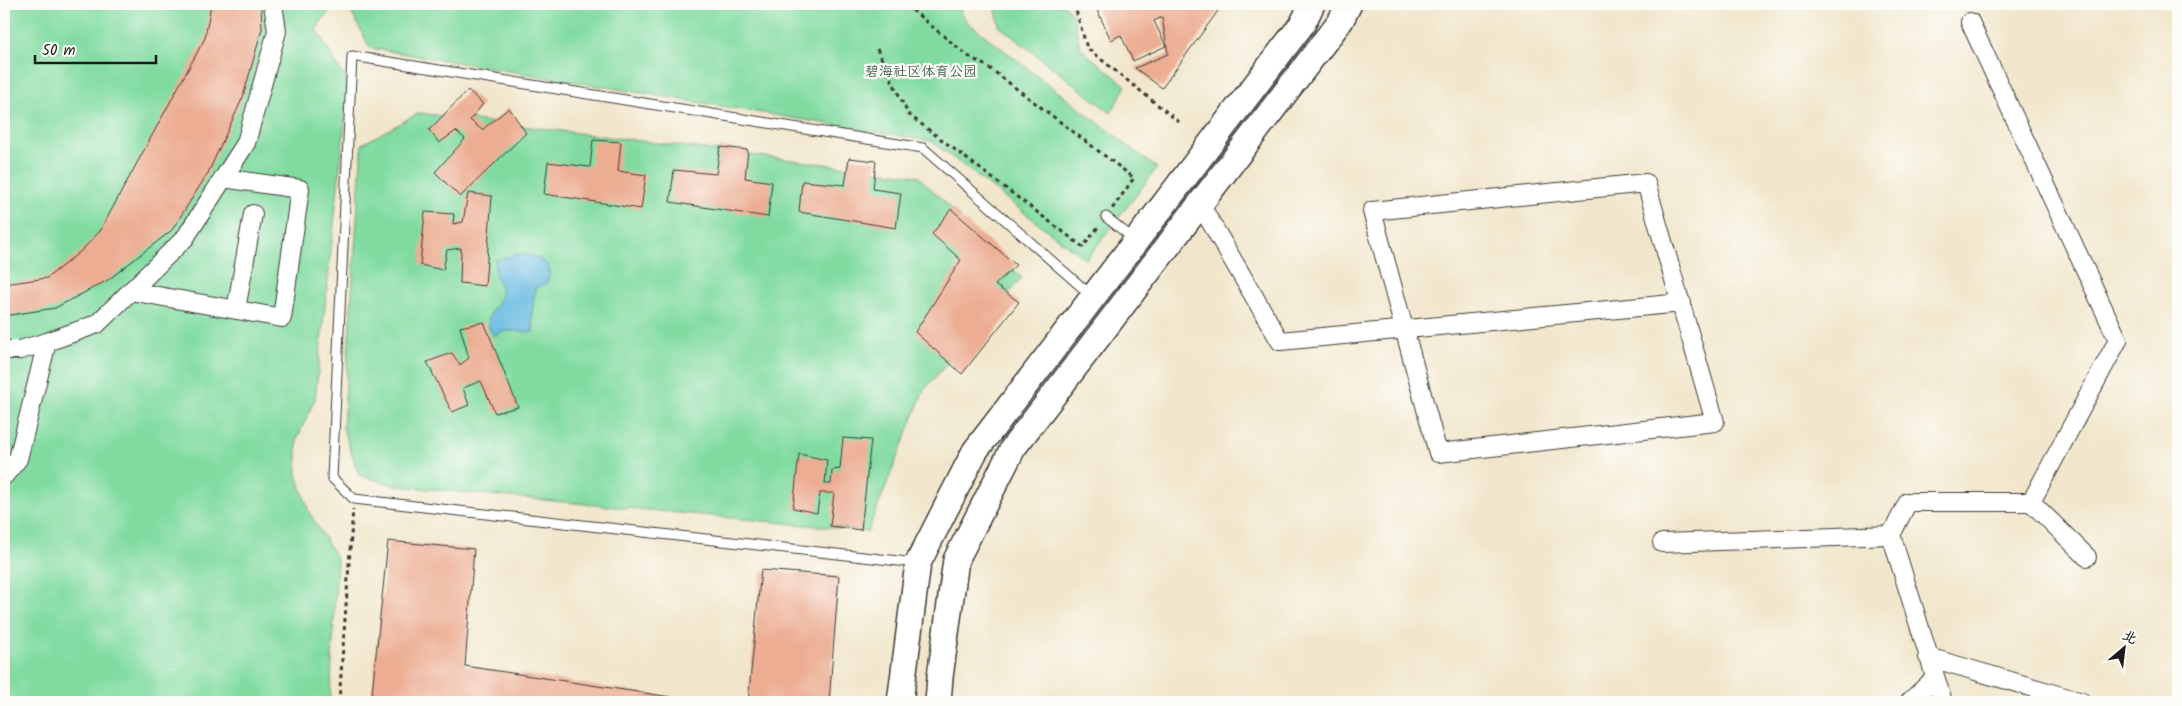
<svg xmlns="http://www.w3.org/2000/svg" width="2182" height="706" font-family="Kalam,'LXGW WenKai TC',sans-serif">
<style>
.green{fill:#81dba1;stroke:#4e7c5e}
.water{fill:#63b9e0;stroke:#406a7e}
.building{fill:#ecad93}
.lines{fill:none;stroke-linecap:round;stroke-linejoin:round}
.lane-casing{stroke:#3c3a36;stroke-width:11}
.street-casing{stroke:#3c3a36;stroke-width:20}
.secondary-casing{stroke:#3c3a36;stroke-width:28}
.path{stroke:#3c3a36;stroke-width:3;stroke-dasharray:4 4;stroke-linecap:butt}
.lane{stroke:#fff;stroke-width:9}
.street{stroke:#fff;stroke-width:18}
.secondary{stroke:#fff;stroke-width:25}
.labels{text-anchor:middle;stroke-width:4.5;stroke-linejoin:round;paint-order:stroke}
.park-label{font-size:14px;fill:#3f5f4b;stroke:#fdfcf7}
</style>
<rect width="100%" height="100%" fill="#fdfcf7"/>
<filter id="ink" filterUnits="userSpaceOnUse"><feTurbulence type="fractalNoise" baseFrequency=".02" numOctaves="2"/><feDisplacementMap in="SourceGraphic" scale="10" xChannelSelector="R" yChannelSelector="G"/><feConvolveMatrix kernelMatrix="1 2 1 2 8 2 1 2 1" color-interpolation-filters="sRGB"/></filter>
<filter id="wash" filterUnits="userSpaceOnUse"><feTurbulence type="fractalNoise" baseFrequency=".0096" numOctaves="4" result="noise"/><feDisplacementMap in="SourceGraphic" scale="20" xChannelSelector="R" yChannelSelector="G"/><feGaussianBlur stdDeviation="1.12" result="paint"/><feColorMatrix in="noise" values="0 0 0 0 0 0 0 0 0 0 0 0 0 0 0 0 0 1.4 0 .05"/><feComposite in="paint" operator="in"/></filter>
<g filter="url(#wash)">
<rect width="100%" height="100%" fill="#f1e6cb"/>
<path class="green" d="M4,4H334L316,29L349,85L315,399L297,439V475L309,512L337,559L330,702H4Z
M347,4H958L966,21L1157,168L1086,260L931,141L370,48Z
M995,4H1064L1073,16L1081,49L1126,86L1111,113L999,26Z
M419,113L918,176L1022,278L924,390L868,531L396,486L359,475L343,428L362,144Z"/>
<path class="water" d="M518,254C536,256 558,261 546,284L535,288L532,313L533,332L503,331L494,336C477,314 504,307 501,288C501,284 497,280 496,276C495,271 495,265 495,260Z"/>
<g id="blocks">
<path class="building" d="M211,4H261L262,29L243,97L208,173L172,230L108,280L55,308L4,316V284L47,278L81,251L100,231L205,38Z
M1107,4H1223L1162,88L1135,68L1168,54L1162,17L1154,21L1166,46L1133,61L1121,35L1111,40L1097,10Z
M468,90L483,104L470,120L482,130L509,108L526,133L460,197L435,172L465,139L456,131L439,143L429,130Z
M593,140L621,142L618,171L646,175L641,209L544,194L548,162L590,167Z
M720,147L748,150L745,178L772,182L768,217L670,202L674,170L716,174Z
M849,158L876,161L873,189L901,193L896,228L799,212L802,181L845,185Z
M468,193L492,196L485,286L460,283L461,248L447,250L443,270L420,265L425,212L454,214L453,224L463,222Z
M951,209L1016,265L995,285L1019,302L962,374L915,332L961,260L932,234Z
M484,322L518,407L495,413L481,381L463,388L469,405L452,412L427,362L452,353L460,365L469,358L460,327Z
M843,438L871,440L861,530L830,526L834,493H820L817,513L793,508L799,454L827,460L825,484H831L832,470L840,469Z
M388,541L474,549L465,666L704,702H371Z
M761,570L839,576L829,702H748Z"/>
</g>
</g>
<g filter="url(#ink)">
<use href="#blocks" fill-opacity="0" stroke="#3c3a36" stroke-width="1"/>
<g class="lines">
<defs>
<path id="lane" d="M1106,217L1135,240
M916,563L354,499L332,478L352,56L923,148L1093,297"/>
<path id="street" d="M1970,22L2118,340L2031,502L2087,557
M1646,183L1715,422L1438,453L1372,211Z
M1200,204L1280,341L1682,303
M130,291L282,318L300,189L223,178
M236,310L253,214
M4,350H20L47,342
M4,476L18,459L47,342L97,324L185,238L246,143L277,31L273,4
M1662,543L1891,535
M1928,657L2082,702
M1909,702L1935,678
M1943,702L1891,535L1908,502H2031"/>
<path id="secondary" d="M900,702L918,563L975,451L1303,23L1312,4
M938,702L940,677L956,560L1013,448L1341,20L1349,4"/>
</defs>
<use href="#lane" class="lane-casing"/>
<use href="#street" class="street-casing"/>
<use href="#secondary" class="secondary-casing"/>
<path class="path" d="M1074,4L1087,48L1179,122
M906,5L968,56L988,67L1134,178L1112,209
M877,49L908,114L1083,247L1099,226
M339,702L353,509"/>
<use href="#lane" class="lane"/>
<use href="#street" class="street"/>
<use href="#secondary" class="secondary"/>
</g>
</g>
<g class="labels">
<g class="park-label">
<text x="921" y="76">碧海社区体育公园</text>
</g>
</g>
<rect width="2182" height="706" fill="none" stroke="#fdfcf7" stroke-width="20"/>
<g transform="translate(2124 648) rotate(28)" stroke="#fdfcf7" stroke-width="4" paint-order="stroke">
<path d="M0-4L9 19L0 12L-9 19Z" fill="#1c1c1c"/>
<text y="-8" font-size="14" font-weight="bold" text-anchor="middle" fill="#1c1c1c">北</text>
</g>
<path d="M35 55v8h121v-8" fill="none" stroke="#1c1c1c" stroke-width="2.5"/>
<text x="42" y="55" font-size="15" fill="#1c1c1c" stroke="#fdfcf7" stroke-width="4" paint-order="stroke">50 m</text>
</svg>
